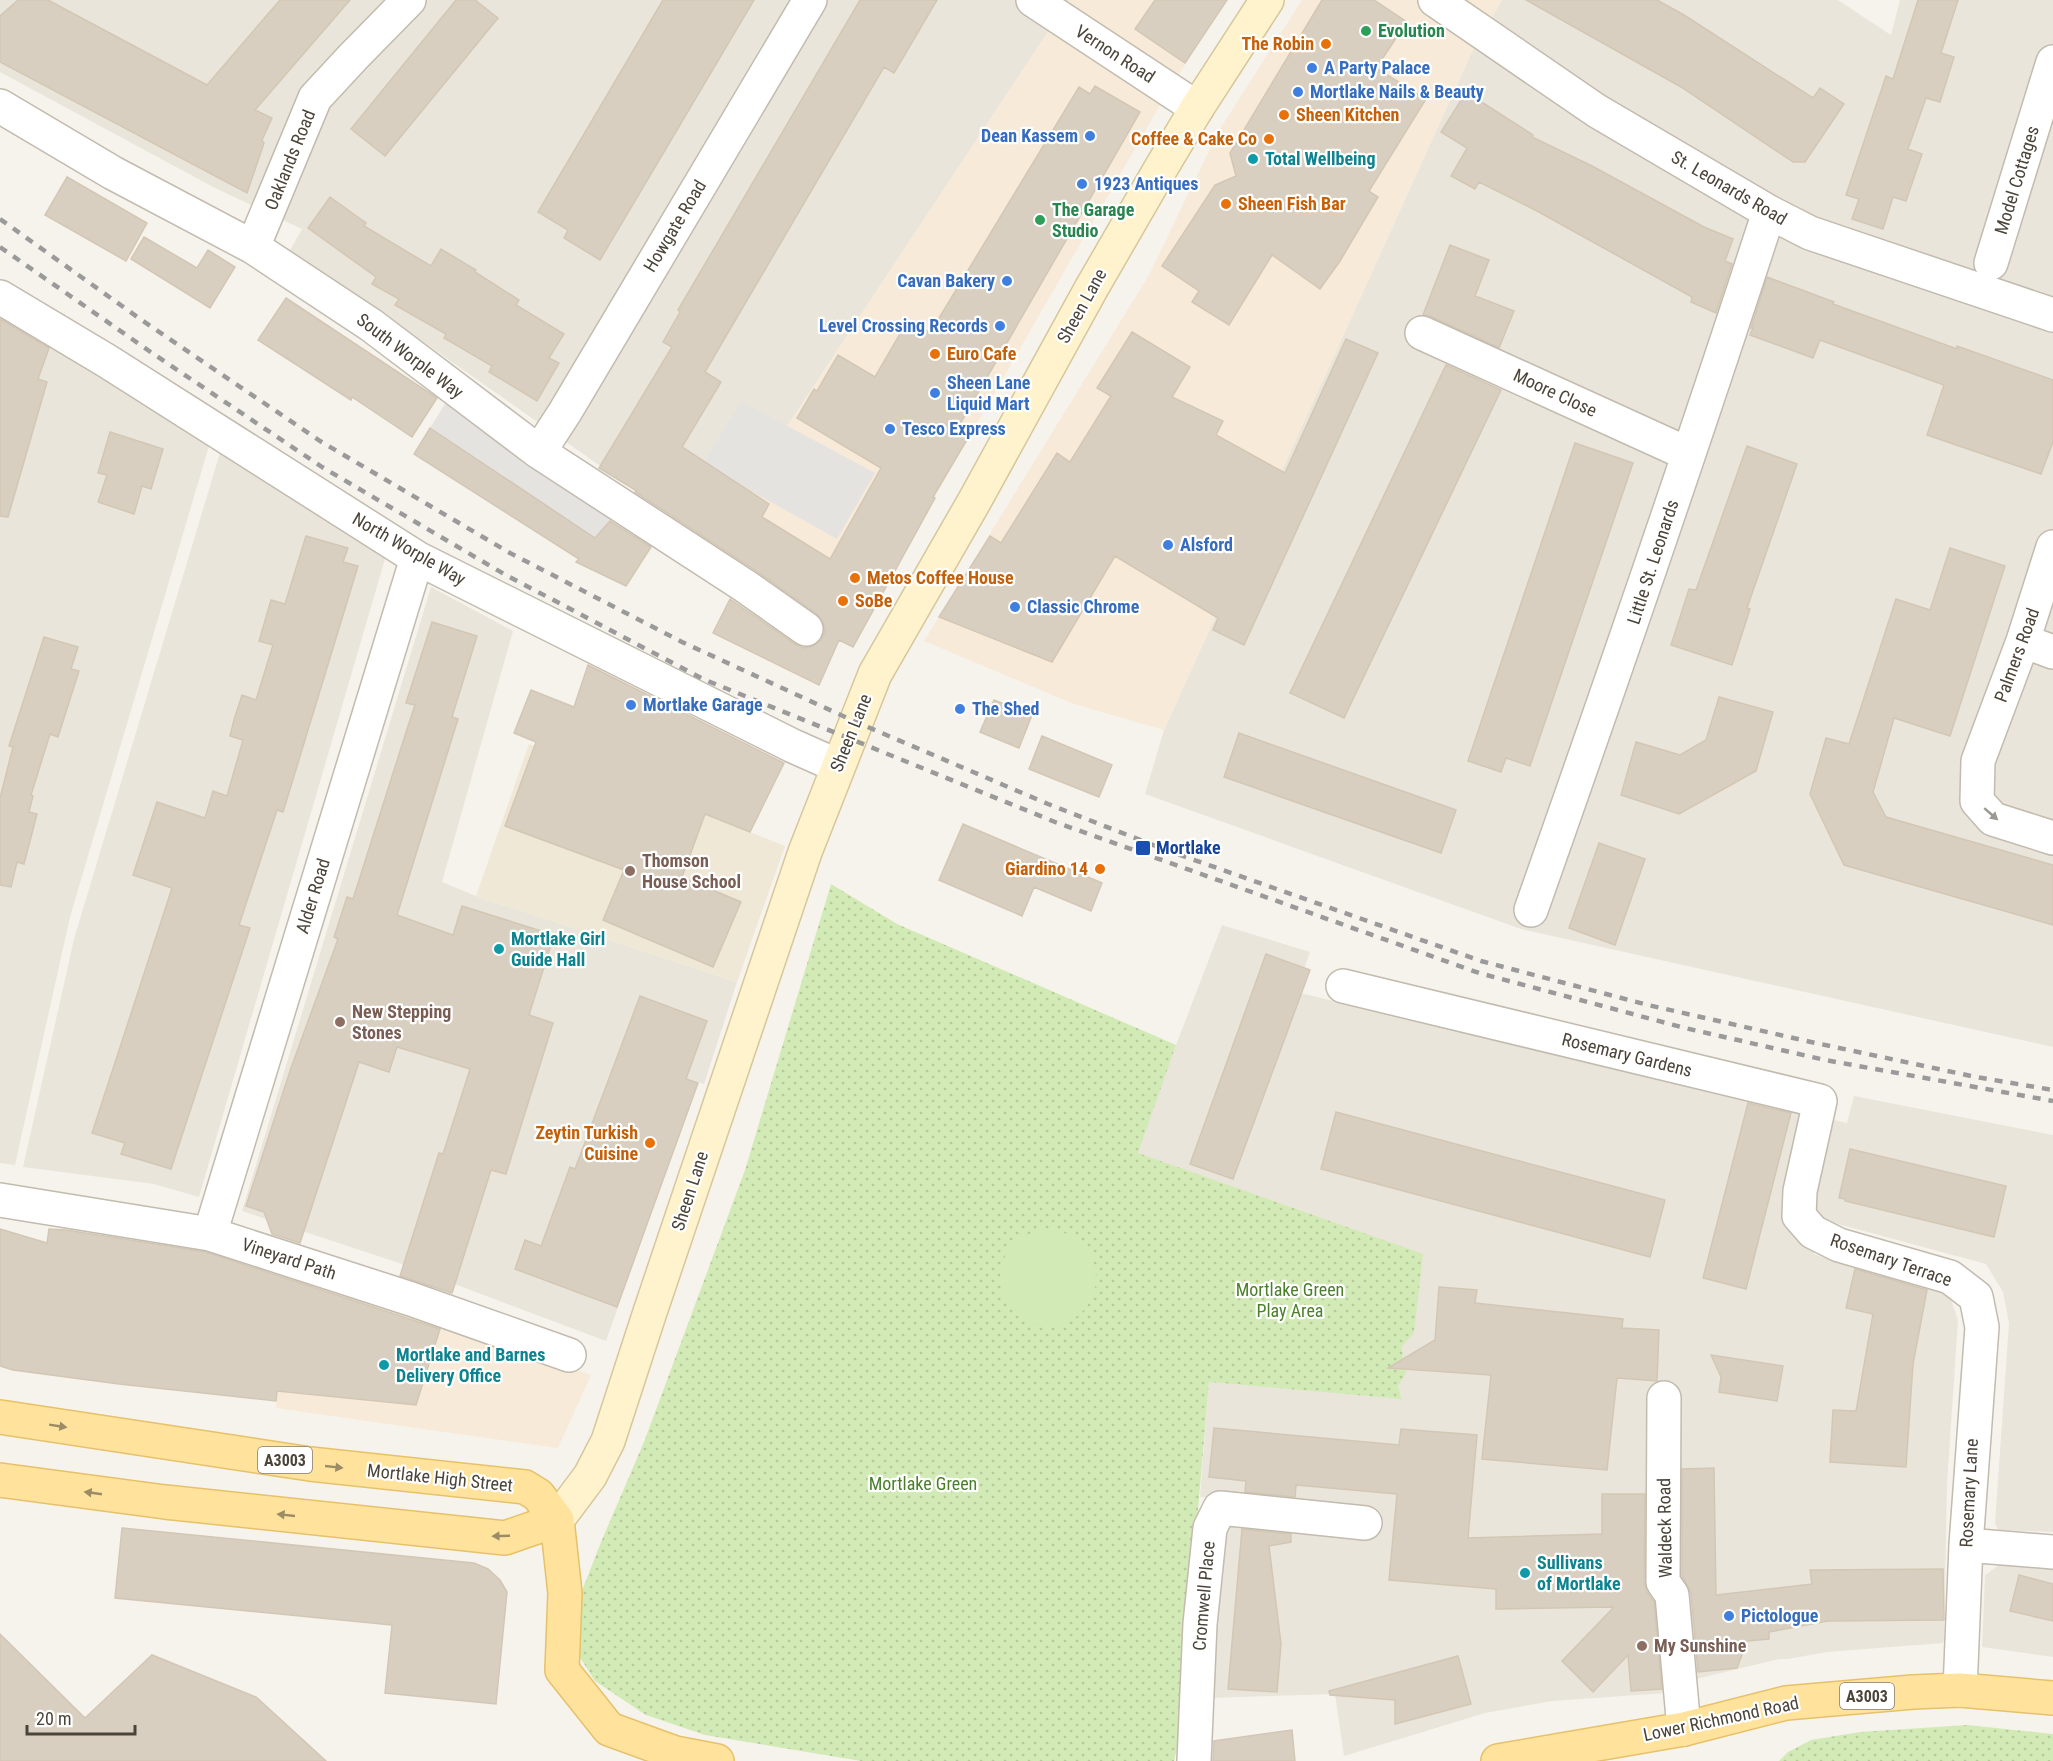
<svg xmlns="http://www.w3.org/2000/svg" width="2053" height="1761" font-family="'Roboto Condensed',sans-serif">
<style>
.residential{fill:#eae5da}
.commercial{fill:#f7ead8}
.education{fill:#efe8d6}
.park{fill:url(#park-dots)}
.garden{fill:#d2eab5}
.parking{fill:#e5e3e0}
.building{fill:#d8cfc1;stroke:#d3c7b4;stroke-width:1.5}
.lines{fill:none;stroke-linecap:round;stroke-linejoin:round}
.minor-casing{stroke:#c2bbae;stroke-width:36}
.secondary-casing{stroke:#d6c79b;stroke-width:36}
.primary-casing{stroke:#e6c16a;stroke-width:36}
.minor{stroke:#fff;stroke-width:33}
.secondary{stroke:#fff3cd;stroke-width:33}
.primary{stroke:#ffe39c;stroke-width:33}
.rail{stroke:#9a9a9a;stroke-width:4.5;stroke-dasharray:8 8;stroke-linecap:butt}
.oneway{fill:#9c9892}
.oneway2{fill:#9c8c66}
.leisure-dot{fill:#2e9e5b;stroke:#fff;stroke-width:2}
.food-dot{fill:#e8710a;stroke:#fff;stroke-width:2}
.shop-dot{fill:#3f7fe0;stroke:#fff;stroke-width:2}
.culture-dot{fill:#0f9aa8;stroke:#fff;stroke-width:2}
.transit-dot{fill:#1a4fb4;stroke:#fff;stroke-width:2}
.education-dot{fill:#8d6e63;stroke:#fff;stroke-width:2}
.labels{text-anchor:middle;stroke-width:4.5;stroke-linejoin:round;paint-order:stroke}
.shield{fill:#fff;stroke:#817c74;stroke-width:1.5}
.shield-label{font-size:16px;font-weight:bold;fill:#4b4439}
.leisure-label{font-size:18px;font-weight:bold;fill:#27864d;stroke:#fff;text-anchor:start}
.food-label{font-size:18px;font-weight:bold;fill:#c56008;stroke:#fff;text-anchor:start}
.street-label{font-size:18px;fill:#4b4439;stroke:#fff}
.shop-label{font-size:18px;font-weight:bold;fill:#366cbe;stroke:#fff;text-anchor:start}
.culture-label{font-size:18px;font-weight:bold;fill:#0d838f;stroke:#fff;text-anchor:start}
.transit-label{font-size:18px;font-weight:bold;fill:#164399;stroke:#fff;text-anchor:start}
.education-label{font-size:18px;font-weight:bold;fill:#785e54;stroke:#fff;text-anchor:start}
.park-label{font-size:18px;fill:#4a7f2a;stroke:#fff}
</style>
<defs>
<pattern id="park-dots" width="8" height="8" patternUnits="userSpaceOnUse" patternTransform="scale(1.5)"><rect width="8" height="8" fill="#d2eab5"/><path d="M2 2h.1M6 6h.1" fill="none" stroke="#b6ca9c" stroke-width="1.8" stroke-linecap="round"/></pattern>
</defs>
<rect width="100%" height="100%" fill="#f6f3ec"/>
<path class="residential" d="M0,0H1069L710,543L412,334L289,252L302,229L215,188L0,72Z
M1502,0H1838L1891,35L1900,0H2053V1047L1521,929L1145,794L1164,730L1472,52Z
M4,315L211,439L70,917L15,1165L0,1163V328Z
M222,446L387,552L199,1197L154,1184L23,1167L74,939Z
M431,587L513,631L442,882L476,896L737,982L704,1084L698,1082L606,1341L396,1262L242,1211Z
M1222,925L1310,952L1296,992L1847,1123L1854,1096L2053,1135V1532L1998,1530L1995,1523L2009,1323L2003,1292L1986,1264L1823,1220L1814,1254L1833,1261L1939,1285L1950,1297L1958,1320L1947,1484L1944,1639L1943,1643L1827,1652L1788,1659H1779L1692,1680L1666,1693L1552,1701L1485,1713L1344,1756L1335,1694L1210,1698L1223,1499L1200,1497L1209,1382L1402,1398L1398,1386L1403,1360L1402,1346L1138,1153L1160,1087Z
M2002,1563H2053V1657L1982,1647L1985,1575Z"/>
<path class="commercial" d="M1069,0H1226L1164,98L856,634L710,543Z
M1302,0H1502L1472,52L1164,730L1074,704L924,641L1149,275L1218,132Z
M287,1274L519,1349L591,1375L558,1448L276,1408Z"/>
<path class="education" d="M529,744L785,846L737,982L476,896Z"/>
<path class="park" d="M831,884L897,924L1176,1045L1138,1153L1423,1254L1414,1333L1402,1346L1403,1360L1406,1373L1398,1386L1402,1399L1209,1382L1178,1744L1174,1761H861L705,1735L646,1715L595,1681L574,1648L578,1601L601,1542L644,1442L745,1170Z
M1967,1725L2053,1734V1761H1779L1788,1752L1811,1740L1860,1732Z"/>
<path class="garden" d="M1000 1278a48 48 0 1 1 96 0a48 48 0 1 1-96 0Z"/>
<path class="parking" d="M448,399L612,519L595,538L430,428Z
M741,401L875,473L837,539L703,464Z"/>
<path class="building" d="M18,0H48L207,85L280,0H350L255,110L272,118L262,140L264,143L247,193L0,62V16Z
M456,0H475L498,18L385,156L351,129Z
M663,0H754L600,260L564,238L568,230L538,212Z
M860,0H937L894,73L884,67L726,336L705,372L721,382L682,447L769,504L762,517L830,559L881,468L797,418L814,389L817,391L838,355L875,377L908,320L930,333L1079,87L1090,94L1095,86L1140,112L959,426L971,433L933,497L935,498L853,647L839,640L819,685L713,633L730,599L795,644L804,648L813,646L821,640L825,631L823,622L817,614L755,570L635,492L637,491L599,468L672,347L663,342L680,312L678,310Z
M1155,0H1227L1185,63L1135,29Z
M1322,0H1374L1407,22L1376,68L1426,99L1369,191L1378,197L1340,261L1320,289L1272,255L1229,325L1192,302L1199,291L1162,266L1215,185L1236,176L1230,153Z
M1526,0H1657L1684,15L1813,98L1820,88L1844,104L1805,162H1793L1681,87Z
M1918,0H1958L1941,53L1954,57L1940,102L1926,98L1908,149L1922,154L1906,201L1893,197L1883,229L1852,219L1859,199L1846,195L1886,76L1893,79Z
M1466,92L1533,135L1532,137L1592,166L1704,227L1733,239L1725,261L1732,264L1716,313L1691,302L1692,297L1537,211L1479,182L1475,189L1451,176L1467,148L1441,132Z
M67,177L147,223L126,261L45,215Z
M330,197L366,223L364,226L431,266L441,249L476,270L475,272L519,300L516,305L564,334L549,358L559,363L537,401L489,372L492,366L444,338L446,334L395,305L399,299L372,284L376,277L308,228Z
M144,237L197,268L208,250L235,267L210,308L131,259Z
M1450,245L1489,260L1475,296L1514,311L1499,348L1430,316L1423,315Z
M1767,277L1834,302L1833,304L1957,349V346L2053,380V442L2041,474L1927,435L1944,385L1820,340L1813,358L1750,335L1753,328H1751Z
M286,298L437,398L412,437L352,397L351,400L258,340Z
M0,319L49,348L38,379L47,382L8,517L0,516Z
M1132,332L1190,367L1172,397L1223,421L1216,435L1285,473L1346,339L1378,353L1244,645L1213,630L1218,618L1115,556L1052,662L939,617L990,536L1001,543L1057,453L1070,462L1111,396L1097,388Z
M1446,365L1501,390L1344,718L1290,693Z
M430,428L595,538L610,521L651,547L626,586L576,562L579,559L414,454Z
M110,432L163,449L151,489L142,486L134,514L98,502L107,475L98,473Z
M1575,443L1633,463L1530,766L1506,758L1501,772L1468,761Z
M1747,446L1797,464L1747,608L1750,609L1732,665L1671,645L1689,589L1696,590Z
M306,536L348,548L343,562L358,566L283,812L277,810L239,925L250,928L171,1169L121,1154L125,1143L92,1133L172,888L133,875L157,802L205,818L213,791L227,796L243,740L230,736L234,720L242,695L256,700L273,645L259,641L271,600L285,604Z
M1950,548L2005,566L1950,736L1894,718L1873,792L1886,817L2053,865V925L1844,865L1810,794L1826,738L1849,744L1896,599L1930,610Z
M432,622L477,636L452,717L458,719L397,915L453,935L462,906L554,935L529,1015L553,1023L506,1174L491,1170L452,1293L400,1276L439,1153L443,1154L470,1069L397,1047L389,1072L359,1062L300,1243L272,1234L264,1212L246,1206L291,1068L338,939L334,937L347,897L353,899L408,726L415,705L406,703Z
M44,637L78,647L71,669L79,671L58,737L50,734L31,795L33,796L29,812L37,814L24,864L17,862L11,887L0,885V798L13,747L9,746Z
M588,665L784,763L750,832L705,814L682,877L741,902L713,967L603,920L624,870L505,826L536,742L514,733L531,690L574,707Z
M1719,697L1773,712L1756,771L1679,814L1621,795L1636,742L1680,755L1706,740Z
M994,700L1032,715L1019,748L980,732Z
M1239,733L1456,810L1441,853L1224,777Z
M1042,736L1112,765L1099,797L1029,769Z
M963,824L1102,883L1091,911L1034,887L1022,916L939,880Z
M1599,843L1645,859L1615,945L1569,928Z
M1266,954L1310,970L1233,1179L1190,1164Z
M640,996L707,1021L686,1079L698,1083L617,1307L515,1269L525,1240L541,1246L570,1167L575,1169Z
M1748,1103L1791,1113L1746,1289L1703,1278Z
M1336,1112L1665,1200L1650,1257L1321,1169Z
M1850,1149L2006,1186L1994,1237L1845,1201V1199L1839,1198Z
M0,1229L47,1243L49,1229L66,1230L206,1252L440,1329L416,1405L277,1391L276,1401L119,1384L13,1370L0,1366Z
M1855,1269L1927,1290L1913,1364L1906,1467L1830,1462L1833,1410L1856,1411L1873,1314L1846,1308Z
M1439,1287L1477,1290L1475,1303L1623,1319L1622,1328L1659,1330L1657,1381L1617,1378L1607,1470L1482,1459L1491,1375L1388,1368L1435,1340Z
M1711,1355L1783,1366L1777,1401L1719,1392L1721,1377Z
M1214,1428L1399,1445L1401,1429L1477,1435L1468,1538L1602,1534V1494H1645L1644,1582L1647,1592L1654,1602L1662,1689L1631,1691L1628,1655L1593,1692L1562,1661L1614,1607L1496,1609V1589L1389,1580L1397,1494L1296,1485L1295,1497L1245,1492L1246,1481L1209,1477Z
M1714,1468L1716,1595L1812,1584L1810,1570L1943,1569L1944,1620L1828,1621L1769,1632V1639L1747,1641L1737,1668L1698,1672L1691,1593L1682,1576V1469Z
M122,1528L474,1563L488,1569L500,1580L507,1592L496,1704L385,1693L392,1625L115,1598Z
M1242,1529L1291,1534V1542L1269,1546L1281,1644L1277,1692L1228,1689Z
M2019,1575L2053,1584V1621L2010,1611Z
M0,1634L85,1718L152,1655L256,1697L326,1761H0Z
M1458,1656L1471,1704L1395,1724V1700L1330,1695L1329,1691Z
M1292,1730L1295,1761H1213L1214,1741Z"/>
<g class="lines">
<defs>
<path id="minor" d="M1033,0L1197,108
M1435,0L1597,111L1769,212L1810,233L2053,315
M0,106L113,173L253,247L371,325L539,452L745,586L806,629
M253,247L315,98L353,57L409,0
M1991,263L2053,62
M0,297L107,361L417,558L793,746L838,766
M1422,333L1688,454
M539,452L565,412L810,0
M2053,547L2023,641L1978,761L1977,801L1993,819L2053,838
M2023,641L2053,652
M1531,910C1613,678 1693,446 1769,212
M1343,986L1820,1101L1800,1191L1799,1216L1813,1232L1839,1245L1950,1277L1976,1297L1982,1327L1966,1545L1960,1690
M0,1200L210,1234L411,1299L569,1355
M210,1234L417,558
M1664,1398L1663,1582L1672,1595L1684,1729
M1966,1545L2053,1552
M1194,1761L1200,1624L1210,1528L1220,1508L1365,1523"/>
<path id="secondary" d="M557,1520L590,1476L608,1441L649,1315L805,852L875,674L975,500L1091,289L1161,168L1197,108L1267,0"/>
<path id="primary" d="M0,1417L310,1464L525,1487L538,1495L557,1520L565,1593L562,1670L609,1729L675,1753L717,1761
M0,1480L165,1502L505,1538L557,1520
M1498,1761L1684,1729L1786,1703L1913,1692L1960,1690L2053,1698"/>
</defs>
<use href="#minor" class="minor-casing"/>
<use href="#secondary" class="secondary-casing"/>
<use href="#primary" class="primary-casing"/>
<use href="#minor" class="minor"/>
<use href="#secondary" class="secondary"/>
<use href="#primary" class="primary"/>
<path class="rail" d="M0,219L143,321L320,441L510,553L682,642L856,722L1048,804L1166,850L1481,961L1648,1005L1811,1042L1976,1077L2053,1090
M0,247L152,353L322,467L504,574L703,679L1055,822L1479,973L1685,1028L1825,1060L2053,1101"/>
</g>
<defs><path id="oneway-solid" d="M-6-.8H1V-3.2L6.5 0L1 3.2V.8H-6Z" transform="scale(1.5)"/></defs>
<use class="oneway" href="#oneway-solid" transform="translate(1991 814) rotate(41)"/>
<g class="oneway2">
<use href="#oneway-solid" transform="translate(58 1426) rotate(9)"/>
<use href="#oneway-solid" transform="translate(334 1467) rotate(6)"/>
<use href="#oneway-solid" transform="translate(93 1493) rotate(-172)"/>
<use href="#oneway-solid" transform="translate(286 1515) rotate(-174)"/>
<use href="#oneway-solid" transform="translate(501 1536) rotate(178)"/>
</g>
<g class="leisure-dot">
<circle cx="1366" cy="31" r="6"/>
<circle cx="1040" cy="220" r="6"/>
</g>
<g class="food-dot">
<circle cx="1326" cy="44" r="6"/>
<circle cx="1284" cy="115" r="6"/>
<circle cx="1269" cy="139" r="6"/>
<circle cx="1226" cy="204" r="6"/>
<circle cx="935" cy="354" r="6"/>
<circle cx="855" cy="578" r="6"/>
<circle cx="843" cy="601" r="6"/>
<circle cx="1100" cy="869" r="6"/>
<circle cx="650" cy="1143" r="6"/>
</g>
<g class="shop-dot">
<circle cx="1312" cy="68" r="6"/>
<circle cx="1298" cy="92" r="6"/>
<circle cx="1090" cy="136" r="6"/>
<circle cx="1082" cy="184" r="6"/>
<circle cx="1007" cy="281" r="6"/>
<circle cx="1000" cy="326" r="6"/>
<circle cx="935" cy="393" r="6"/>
<circle cx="890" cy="429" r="6"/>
<circle cx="1168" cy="545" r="6"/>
<circle cx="1015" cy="607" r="6"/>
<circle cx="631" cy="705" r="6"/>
<circle cx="960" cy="709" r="6"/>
<circle cx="1729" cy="1616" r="6"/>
</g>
<g class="culture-dot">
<circle cx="1253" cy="159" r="6"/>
<circle cx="499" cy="949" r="6"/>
<circle cx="384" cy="1365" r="6"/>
<circle cx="1525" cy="1573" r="6"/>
</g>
<rect class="transit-dot" x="1135" y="840" width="16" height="16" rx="3"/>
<g class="education-dot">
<circle cx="630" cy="871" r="6"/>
<circle cx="340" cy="1022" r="6"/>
<circle cx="1642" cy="1646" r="6"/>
</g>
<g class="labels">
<g class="shield">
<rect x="258" y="1447" width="54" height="26" rx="4.5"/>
<rect x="1840" y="1683" width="54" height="26" rx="4.5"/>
</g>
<g class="shield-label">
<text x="285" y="1466">A3003</text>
<text x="1867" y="1702">A3003</text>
</g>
<g class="leisure-label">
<text x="1378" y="37">Evolution</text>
<text x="1052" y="216">The Garage<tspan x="1052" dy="21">Studio</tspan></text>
</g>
<g class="food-label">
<text x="1314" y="50" text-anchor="end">The Robin</text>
<text x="1296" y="121">Sheen Kitchen</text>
<text x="1257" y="145" text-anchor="end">Coffee &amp; Cake Co</text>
<text x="1238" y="210">Sheen Fish Bar</text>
<text x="947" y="360">Euro Cafe</text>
<text x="867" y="584">Metos Coffee House</text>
<text x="855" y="607">SoBe</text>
<text x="1088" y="875" text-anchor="end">Giardino 14</text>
<text x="638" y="1139" text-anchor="end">Zeytin Turkish<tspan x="638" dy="21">Cuisine</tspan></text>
</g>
<g class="street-label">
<text transform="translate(1115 54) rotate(33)" y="6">Vernon Road</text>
<text transform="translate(290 160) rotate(-68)" y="6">Oaklands Road</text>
<text transform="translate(2017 180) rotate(-73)" y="6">Model Cottages</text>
<text transform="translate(1729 188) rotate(30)" y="6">St. Leonards Road</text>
<text transform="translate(675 226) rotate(-59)" y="6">Howgate Road</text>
<text transform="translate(1082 306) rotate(-61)" y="6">Sheen Lane</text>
<text transform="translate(410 356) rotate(37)" y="6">South Worple Way</text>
<text transform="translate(1555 393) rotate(25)" y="6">Moore Close</text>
<text transform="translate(409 549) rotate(30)" y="6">North Worple Way</text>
<text transform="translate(1653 562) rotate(-72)" y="6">Little St. Leonards</text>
<text transform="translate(2017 655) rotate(-70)" y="6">Palmers Road</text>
<text transform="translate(851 733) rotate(-68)" y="6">Sheen Lane</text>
<text transform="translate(313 896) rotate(-73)" y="6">Alder Road</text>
<text transform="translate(1627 1055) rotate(14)" y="6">Rosemary Gardens</text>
<text transform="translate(690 1191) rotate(-72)" y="6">Sheen Lane</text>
<text transform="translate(289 1259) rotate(18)" y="6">Vineyard Path</text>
<text transform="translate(1891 1260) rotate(19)" y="6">Rosemary Terrace</text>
<text transform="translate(440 1478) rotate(6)" y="6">Mortlake High Street</text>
<text transform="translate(1969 1493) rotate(-87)" y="6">Rosemary Lane</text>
<text transform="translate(1665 1528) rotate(-91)" y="6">Waldeck Road</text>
<text transform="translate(1204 1596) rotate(-85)" y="6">Cromwell Place</text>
<text transform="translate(1721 1719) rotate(-12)" y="6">Lower Richmond Road</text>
</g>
<g class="shop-label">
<text x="1324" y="74">A Party Palace</text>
<text x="1310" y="98">Mortlake Nails &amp; Beauty</text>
<text x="1078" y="142" text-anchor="end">Dean Kassem</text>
<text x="1094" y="190">1923 Antiques</text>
<text x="995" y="287" text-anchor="end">Cavan Bakery</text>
<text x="988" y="332" text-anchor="end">Level Crossing Records</text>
<text x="947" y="389">Sheen Lane<tspan x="947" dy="21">Liquid Mart</tspan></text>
<text x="902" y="435">Tesco Express</text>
<text x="1180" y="551">Alsford</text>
<text x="1027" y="613">Classic Chrome</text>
<text x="643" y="711">Mortlake Garage</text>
<text x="972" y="715">The Shed</text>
<text x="1741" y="1622">Pictologue</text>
</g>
<g class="culture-label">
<text x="1265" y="165">Total Wellbeing</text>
<text x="511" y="945">Mortlake Girl<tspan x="511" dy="21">Guide Hall</tspan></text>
<text x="396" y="1361">Mortlake and Barnes<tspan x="396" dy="21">Delivery Office</tspan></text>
<text x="1537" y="1569">Sullivans<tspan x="1537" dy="21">of Mortlake</tspan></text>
</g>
<g class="transit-label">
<text x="1156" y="854">Mortlake</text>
</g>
<g class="education-label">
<text x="642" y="867">Thomson<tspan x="642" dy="21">House School</tspan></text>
<text x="352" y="1018">New Stepping<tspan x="352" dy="21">Stones</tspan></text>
<text x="1654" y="1652">My Sunshine</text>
</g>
<g class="park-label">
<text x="1290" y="1296">Mortlake Green<tspan x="1290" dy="21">Play Area</tspan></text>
<text x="923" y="1490">Mortlake Green</text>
</g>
</g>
<path d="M27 1725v9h108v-9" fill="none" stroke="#4b4439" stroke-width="3"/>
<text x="36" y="1725" font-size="18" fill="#4b4439" stroke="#ffffff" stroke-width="4.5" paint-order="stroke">20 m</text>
</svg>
